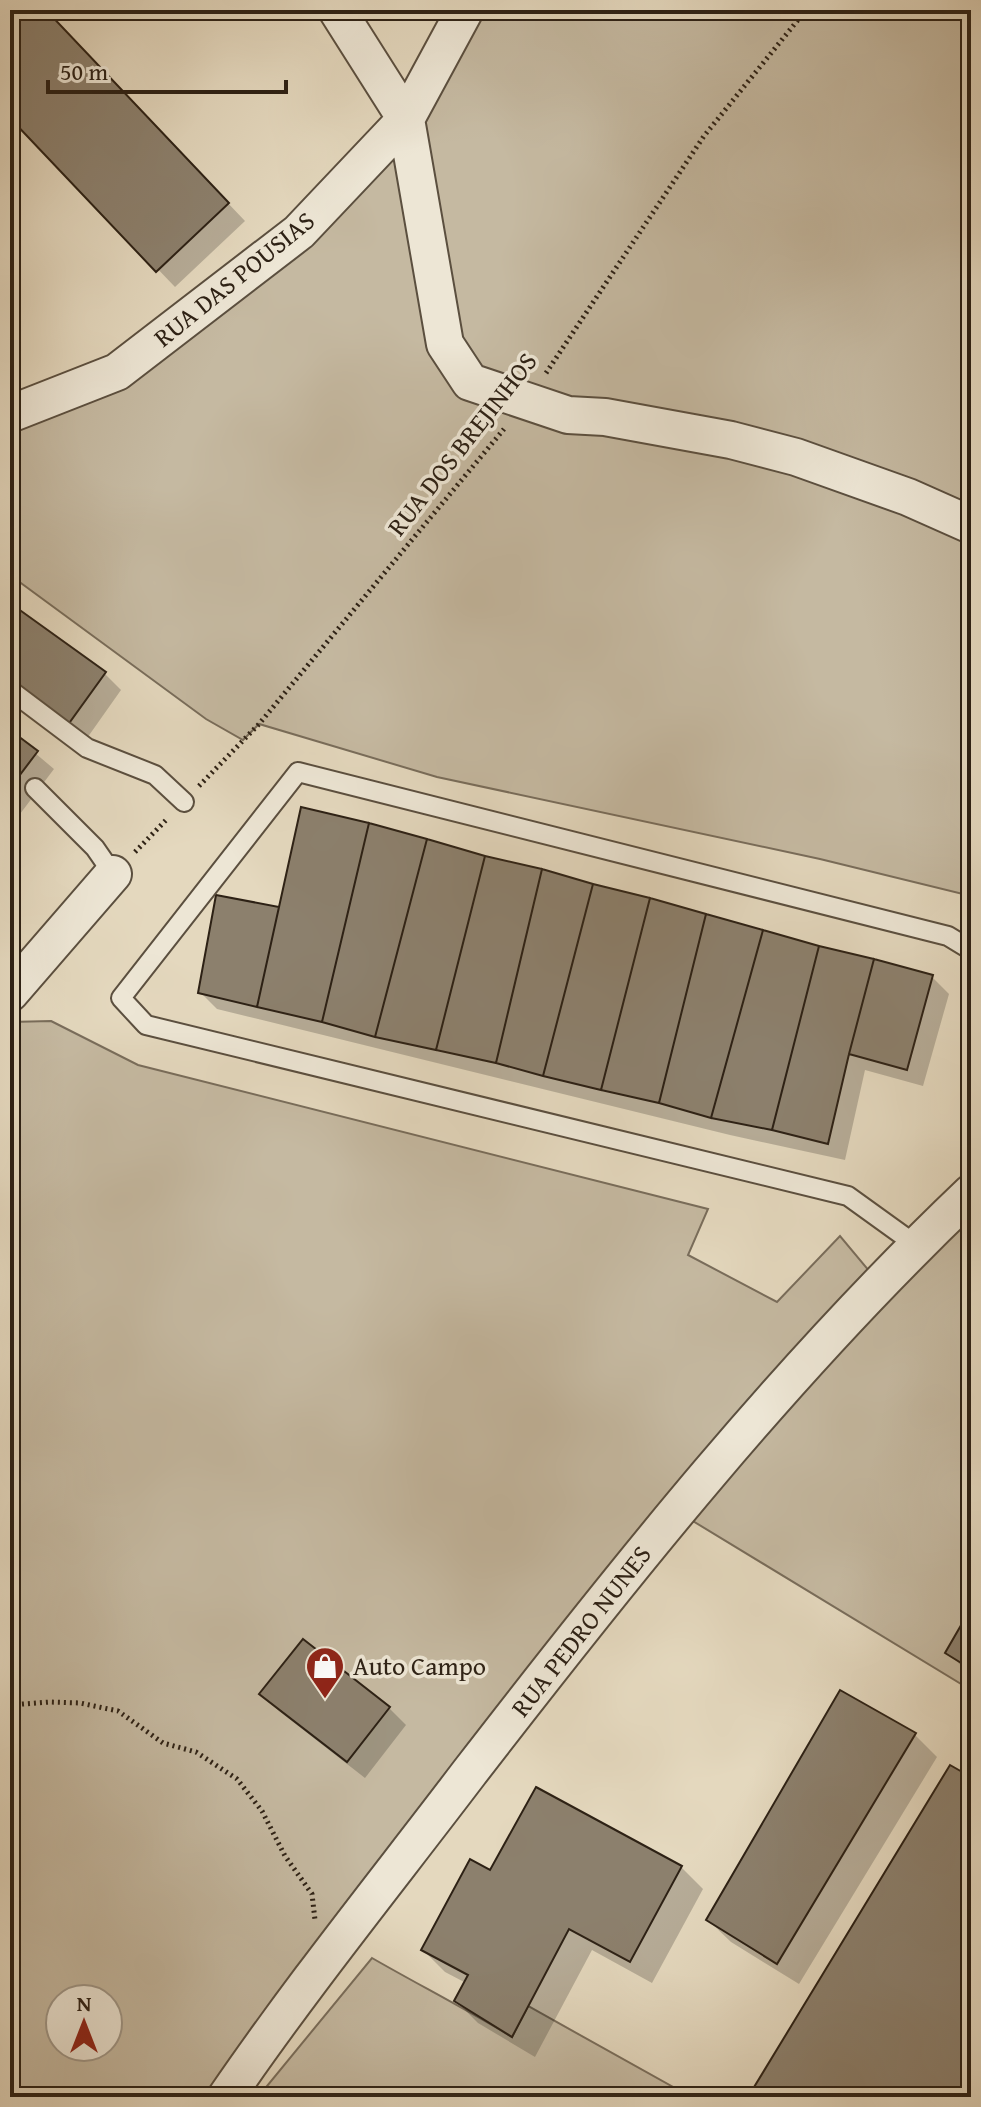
<svg xmlns="http://www.w3.org/2000/svg" width="981" height="2107" font-family="'Gentium Book Plus',serif">
<style>
.green{fill:#c5b9a1;stroke:#796d5b;stroke-width:2;fill-rule:evenodd}
.shadow{fill:#0003}
.building{fill:#8c806d;stroke:#2d2115;stroke-width:2}
.lines{fill:none;stroke-linecap:round;stroke-linejoin:round}
.service-casing{stroke:#5b4f3f;stroke-width:22}
.minor-casing{stroke:#5b4f3f;stroke-width:40}
.path{stroke:#2d2115;stroke-width:5;stroke-dasharray:2 4;stroke-linecap:butt}
.service{stroke:#ede6d5;stroke-width:18}
.minor{stroke:#ede6d5;stroke-width:36}
.labels{text-anchor:middle;stroke-width:7;stroke-linejoin:round;paint-order:stroke}
.street-label{font-size:26px;fill:#2d2115;stroke:#ede6d5}
.poi-label{font-size:26px;fill:#2d2115;stroke:#ede6d5;text-anchor:start}
</style>
<rect width="100%" height="100%" fill="#e4d8be"/>
<filter id="stains"><feTurbulence type="fractalNoise" baseFrequency=".0025" numOctaves="4"/><feColorMatrix values="0 0 0 0 .2 0 0 0 0 .09 0 0 0 0 .02 0 0 0 .5 -.17"/></filter>
<radialGradient id="worn" r=".72"><stop offset=".6" stop-color="#630" stop-opacity="0"/><stop offset="1" stop-color="#630" stop-opacity=".3"/></radialGradient>
<path class="green" d="M449,10H971V896L820,859L437,777L259,724L243,740L206,719L10,575V414L117,372L406,119Z
M51,1021L138,1065L708,1209L688,1255L777,1302L840,1236L880,1284L971,1193V1690L678,1512L226,2097H10V1022ZM60,1999H108V2047H60Z
M372,1958C419,1985 466,2009 512,2037L528,2006L691,2097H258Z"/>
<path class="shadow" d="M10,10H44L245,221L175,287L10,115Z
M10,605L104,673L121,690L85,741L10,687Z
M10,732L54,769L20,814L10,807Z
M280,909L932,977L949,994L923,1086L865,1070L845,1160L730,1135L217,1009L200,992Z
M971,1612V1674L947,1653Z
M262,1694L389,1708L406,1725L365,1778L279,1711Z
M915,1735L937,1757L799,1984L731,1942L708,1920Z
M681,1867L703,1889L652,1983L592,1950L535,2057L478,2023L456,2001L466,1983L445,1972L423,1950L491,1873Z"/>
<path class="building" d="M10,10H46L229,203L156,272L10,118Z
M10,603L106,672L67,726L10,685Z
M10,730L38,751L10,788Z
M301,807L369,823L322,1022L257,1007Z
M369,823L427,839L375,1037L322,1022Z
M427,839L485,856L436,1050L375,1037Z
M485,856L542,869L496,1063L436,1050Z
M542,869L593,884L543,1076L496,1063Z
M593,884L650,898L601,1090L543,1076Z
M216,895L279,907L257,1007L198,993Z
M650,898L706,914L659,1103L601,1090Z
M706,914L763,930L711,1118L659,1103Z
M763,930L819,946L772,1130L711,1118Z
M819,946L874,959L849,1054L828,1144L772,1130Z
M874,959L933,975L907,1070L849,1054Z
M971,1608V1669L945,1653Z
M303,1639L390,1707L347,1762L259,1694Z
M840,1690L916,1733L777,1964L706,1920Z
M950,1765L971,1777V2097H748Z
M536,1787L682,1866L630,1962L569,1929L512,2037L454,2001L468,1975L421,1950L470,1859L490,1870Z"/>
<g class="lines">
<defs>
<path id="service" d="M10,690L87,748L155,775L184,802
M35,788L95,848L113,874
M916,1245L848,1196L146,1025L121,998L298,772L948,936L971,950"/>
<path id="minor" d="M337,10L406,119L445,344L470,382L568,415L605,417L731,440L796,457L908,497L971,525
M10,414L117,372L299,232L406,119L465,10
M10,993L113,874
M226,2097C302,1986 387,1881 469,1773C625,1571 786,1369 971,1193"/>
</defs>
<use href="#service" class="service-casing"/>
<use href="#minor" class="minor-casing"/>
<path class="path" d="M546,373L704,136L806,10
M199,786L259,724L504,429
M135,852L167,819
M10,1705L50,1702L80,1703L118,1711L163,1743L196,1752L237,1779L262,1811L285,1856L312,1894L315,1920"/>
<use href="#service" class="service"/>
<use href="#minor" class="minor"/>
</g>
<defs>
<symbol id="shop-pin" viewBox="-11 -11 22 30"><path d="M0 17L-7.5 6A9.5 9.5 0 1 1 7.5 6Z" fill="#8f2418" stroke="#ede6d5"/><path d="M-5-2.5h2.3a2.7 3.5 0 0 1 5.4 0H5L5.5 6h-11ZM-1.5-2.5h3a1.5 2.3 0 0 0-3 0Z" fill="#fff"/></symbol>
</defs>
<g fill-rule="evenodd">
<use href="#shop-pin" x="303" y="1644" width="44" height="60"/>
</g>
<g class="labels">
<g class="street-label">
<text transform="translate(234 279) rotate(-39)" y="9">RUA DAS POUSIAS</text>
<text transform="translate(462 444) rotate(-52)" y="9">RUA DOS BREJINHOS</text>
<text transform="translate(581 1631) rotate(-52)" y="9">RUA PEDRO NUNES</text>
</g>
<g class="poi-label">
<text x="353" y="1675">Auto Campo</text>
</g>
</g>
<rect width="981" height="2107" fill="none" stroke="#e4d8be" stroke-width="40"/>
<rect x="12" y="12" width="957" height="2083" fill="none" stroke="#2d2115" stroke-width="4"/>
<rect x="20" y="20" width="941" height="2067" fill="none" stroke="#2d2115" stroke-width="2"/>
<g transform="translate(84 2023)"><circle r="38" fill="#ede6d5" stroke="#a09788" stroke-width="2"/>
<path d="M0-6L14 30L0 20L-14 30Z" fill="#8f2418"/>
<text y="-12" font-size="22" font-weight="bold" text-anchor="middle" fill="#2d2115">N</text>
</g>
<path d="M48 80v12h238v-12" fill="none" stroke="#2d2115" stroke-width="4"/>
<text x="60" y="80" font-size="24" fill="#2d2115" stroke="#ede6d5" stroke-width="6" paint-order="stroke">50 m</text>
<rect width="100%" height="100%" filter="url(#stains)"/>
<rect width="100%" height="100%" fill="url(#worn)"/>
</svg>
